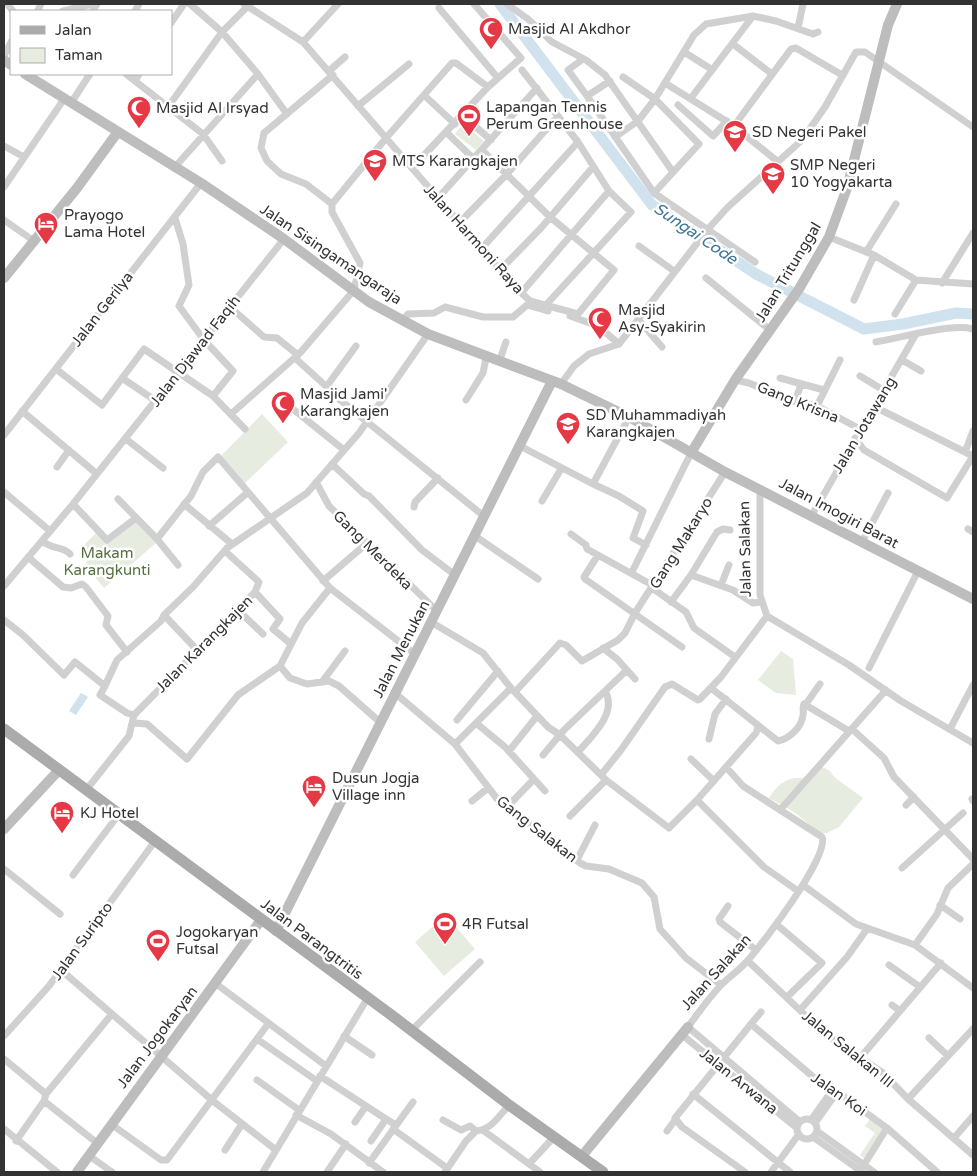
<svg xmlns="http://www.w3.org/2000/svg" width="977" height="1176" font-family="'Varela Round',sans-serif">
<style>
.green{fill:#e6ecdf}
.water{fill:#cfe2ee}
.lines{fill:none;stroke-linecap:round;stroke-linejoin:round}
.river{stroke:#cfe2ee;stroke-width:11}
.street{stroke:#d0d0d0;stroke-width:7}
.secondary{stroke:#bdbdbd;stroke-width:10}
.primary{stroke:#ababab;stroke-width:11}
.labels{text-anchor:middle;stroke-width:5;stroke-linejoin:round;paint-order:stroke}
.poi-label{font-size:15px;fill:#333;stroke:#fff;text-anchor:start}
.street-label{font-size:15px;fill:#333;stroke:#fff}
.park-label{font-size:15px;fill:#56703f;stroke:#fff}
.water-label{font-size:16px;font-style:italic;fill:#3f7597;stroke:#fff}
</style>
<rect width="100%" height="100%" fill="#fff"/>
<path class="green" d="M463,124L484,141L476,150L455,134Z
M262,414L288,442L242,486L219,458Z
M135,519L157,542L104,588L85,565L89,558L81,548L96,533L106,543Z
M781,651L793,659L796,695L776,693L758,680Z
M820,766L830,771L834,777L863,798L839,827L827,833H820L794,812L769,798C777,784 791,774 806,779Z
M446,915L475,949L444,976L415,942Z
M871,1118L884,1128L864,1158L860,1155L875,1133L865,1126Z"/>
<path class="water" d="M81,693L88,697L76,715L69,711Z"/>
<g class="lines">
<path class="river" d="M500,4L652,205L756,274L864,329L903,324L956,313L973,314"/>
<path class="street" d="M7,4L13,11
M190,4L222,32L258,74L287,114
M244,4L303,42
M474,4L521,58L488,87
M507,4L528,19L552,42L586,60L605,75L673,172
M439,8L497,77
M38,10L41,4
M63,11L93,4
M93,11L97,4
M135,11L139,4
M171,23L184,4
M798,28L803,4
M733,44L772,74
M684,52L711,69
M4,56L11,42
M583,59L568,70L587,96
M522,70L578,142L609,191L631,212L545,306
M329,71L345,57
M126,74L203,134L222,161
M623,77L655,99L699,144L654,193
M135,81L139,74
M610,81L587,96L654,193L755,262
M665,83L734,126L777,161
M425,96L455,124
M691,98L753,16
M71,103L90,74
M678,105L713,136L727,121
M358,106L409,64
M168,107L222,32L250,4
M463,116L491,140
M734,126L791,49L796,48L842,75
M447,133L474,159
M615,137L638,121L655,99L694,35L706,24L753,16L776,21L813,34L818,32
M4,146L24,157
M174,168L258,74
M412,168L488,87L456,63H452L386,138L515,287L530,301L578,314L614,270L550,217L482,150
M4,187L64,99
M438,198L537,88
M332,204L306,184L281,174L267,161L261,148L264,133L333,75
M175,218L183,244L189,285L179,306L204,340L233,371L213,396
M4,220L34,241
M459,223L507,174L558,116
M829,237L874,255L916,280L973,284
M639,246L674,271
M482,248L578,142
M866,252L896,204
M501,269L541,228L593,167
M706,278L770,330
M942,283L973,233
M522,292L609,191
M854,300L874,255
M230,307L264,337L277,338L298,355
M895,314L916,280
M570,316L598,326L619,344
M638,319L662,347
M403,320L408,314L434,313L445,307L483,317H513L527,305L548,311
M876,342C901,338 950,323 973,329
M356,346L329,383V391L485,517
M295,358L327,387
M902,360L921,371
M499,362L506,342
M56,369L102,405L144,349L213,396L245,429
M860,376L885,391
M122,378L156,401
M780,378L824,390
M735,380L749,383L789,400L817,406L860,429
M561,384L574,366L589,354L619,344L708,229L728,207L802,140L825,107L856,52H865L973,127
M466,400L483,373L486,358
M795,402L801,384
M288,405L344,450
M817,406L840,360
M875,407L973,456
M22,411L97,474
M231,414L300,353L354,290L360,263L332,212V204L386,138L303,42L338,4
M4,435L201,183
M855,438L864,450L947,498L973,456
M126,439L163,468
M520,446L593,484L629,417
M965,452L973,431
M332,464L364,494L369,496L422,550L455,575
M57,467L69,450
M316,482L329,506L437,611
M593,484L619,496L643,511L633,538L646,545
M760,489V595L767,616L849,665L901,701L973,743
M4,492L50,531
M118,499L157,539L178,565
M542,501L561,469
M73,504L107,540L136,518
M184,504L232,544
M414,507L415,502L438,478
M812,515L916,334
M209,526L247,493
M968,529L973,532
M571,534L586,545L587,549L654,586
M475,536L538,579
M157,539L191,496L203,472L218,457L330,588L415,654
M42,541C53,550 63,546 70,554
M862,542L888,493
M598,555L584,577L585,579L682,647
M28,557L63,587L71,588L82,584L86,587L108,616L106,625L127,652
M632,572L691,453
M691,575L733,590L753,603L761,602
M323,581L366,544
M721,585L729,565
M4,586L73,504L284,239
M330,588L302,623L280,666L290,678L307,684L329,681L339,686L381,723
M652,588L686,612L694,628L735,657
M255,592L280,619L273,629L291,644
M671,602L691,575L717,532L723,529L730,530
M238,610L263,634
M164,615L198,651
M4,620L23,635L64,675L75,662L105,686L100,695L127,713L134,715
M431,622L483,653L511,688L548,727L560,735L606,780L669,828L697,800L764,867L798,891
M603,648L617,659L635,679
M869,668L918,571
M322,682L345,651
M105,686L117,660L161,621L164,615L193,587L227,548L307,493L359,433L428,334
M711,688L778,741C789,739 802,727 803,715C804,710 802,708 804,704L849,731
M515,692L560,643L566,645L582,661L618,640L625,633L635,613L725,472
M396,694L455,744L498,800L580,863L586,866L609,869L642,883L654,897L660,929L686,958L721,985
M806,704L820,684
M457,720L498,671
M133,723L147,724L187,759L238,695L280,666
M476,723L505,747L545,791
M852,729L884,758L894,777L973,859
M950,729L973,685
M709,739L715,714L726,699
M455,744L511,688
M509,751L537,716
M578,752C591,737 618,713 605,691
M543,755L564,730L627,670
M691,759L714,781
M726,767L743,786L822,837C830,855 764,942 749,959C741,969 730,976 721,985C709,998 698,1013 688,1027L800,1122
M601,775L621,750L665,687L672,684L698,700L700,699L721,677L767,616
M87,789L129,736L134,715L255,592L259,582L225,551
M972,799L973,801
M697,800L756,733L758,727
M472,801L488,788
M906,805L914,797
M507,807L534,779
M780,810L886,690
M570,816L606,780
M577,860L595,825
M902,868L963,813
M4,869L60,914
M73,875L119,814
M803,885L856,924L915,945L973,988
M940,905L960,919
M728,906L719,919L720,922L756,950
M776,924L822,963L787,997
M915,945L937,914L948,888L973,864
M748,961L825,1034L883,1073L908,1099L973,1155
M889,965L920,987
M61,970L213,1101L276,1150
M215,983L326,1066
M892,1005L900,1011
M800,1010L847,957L867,929
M751,1024L761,1012
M411,1031L480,962
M681,1034L797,1128
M4,1036L49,986L155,841
M344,1036L372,1055
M929,1038L948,1056
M257,1039L317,1081
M860,1058L941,963
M4,1059L46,1094
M320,1076L366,1106
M257,1080L299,1110
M693,1094L790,1172
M908,1099L973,1029
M44,1101L97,1143
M296,1115L331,1134L383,1172
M797 1129a10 10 0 1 1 20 0a10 10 0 1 1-20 0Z
M443,1120L461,1130L470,1126L476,1131
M811,1120L831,1092
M355,1122L366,1106L386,1119
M815,1123L835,1095
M111,1124L161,1160H167L268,1024
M4,1129L57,1172
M393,1129L447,1168
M484,1131L540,1172
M667,1131L675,1120
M817,1131L874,1172
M813,1137L862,1172
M954,1138L973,1116
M16,1141L44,1101L46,1094L111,1015
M371,1141L386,1119L396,1125
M225,1150L242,1124
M88,1155L112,1172
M369,1163L413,1102
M529,1164L554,1137
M862,1168L887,1128
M263,1172L367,999
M327,1172L346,1144
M445,1172L466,1141L476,1131C491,1130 499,1116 509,1105
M745,1172L682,1127L675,1118L751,1024L831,1092L835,1095L843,1096L887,1128L937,1172
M771,1172L799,1134"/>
<path class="secondary" d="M4,60L11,65
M25,74L201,183L284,239L369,302L428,334L561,384L629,417L725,472L973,599
M4,278L77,188L117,133
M691,453L735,380L799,289L829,237L847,188L888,25L897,4
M4,829L59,770
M276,931L552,381
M582,1156L688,1027
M77,1172L261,920"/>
<path class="primary" d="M4,729L394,1017L509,1105L603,1172"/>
</g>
<defs>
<symbol id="mosque-pin" viewBox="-11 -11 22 30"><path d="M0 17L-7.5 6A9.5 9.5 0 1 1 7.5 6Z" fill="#e63946" stroke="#fff"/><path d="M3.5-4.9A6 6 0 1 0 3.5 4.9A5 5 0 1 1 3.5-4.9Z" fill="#fff"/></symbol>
<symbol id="stadium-pin" viewBox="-11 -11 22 30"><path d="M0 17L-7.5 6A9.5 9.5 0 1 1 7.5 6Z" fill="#e63946" stroke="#fff"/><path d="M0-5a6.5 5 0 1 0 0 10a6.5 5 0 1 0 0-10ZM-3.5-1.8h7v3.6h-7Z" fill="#fff"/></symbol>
<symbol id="school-pin" viewBox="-11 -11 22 30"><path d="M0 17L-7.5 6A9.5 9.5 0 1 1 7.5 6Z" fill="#e63946" stroke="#fff"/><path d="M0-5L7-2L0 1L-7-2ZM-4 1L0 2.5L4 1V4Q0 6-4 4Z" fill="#fff"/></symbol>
<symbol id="hotel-pin" viewBox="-11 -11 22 30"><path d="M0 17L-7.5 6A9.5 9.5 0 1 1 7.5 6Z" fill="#e63946" stroke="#fff"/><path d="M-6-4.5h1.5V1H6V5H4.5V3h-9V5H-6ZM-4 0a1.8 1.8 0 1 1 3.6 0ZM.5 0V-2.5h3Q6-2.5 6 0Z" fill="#fff"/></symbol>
</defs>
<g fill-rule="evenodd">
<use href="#mosque-pin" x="477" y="15" width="28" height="38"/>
<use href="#mosque-pin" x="125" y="94" width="28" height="38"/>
<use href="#stadium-pin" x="455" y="102" width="28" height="38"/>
<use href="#school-pin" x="721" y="118" width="28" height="38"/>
<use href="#school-pin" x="361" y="147" width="28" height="38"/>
<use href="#school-pin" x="759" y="160" width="28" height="38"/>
<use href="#hotel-pin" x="32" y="210" width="28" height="38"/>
<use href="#mosque-pin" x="586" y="305" width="28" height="38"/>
<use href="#mosque-pin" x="269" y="389" width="28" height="38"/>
<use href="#school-pin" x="554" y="410" width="28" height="38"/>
<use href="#hotel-pin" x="300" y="773" width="28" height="38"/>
<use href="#hotel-pin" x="48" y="799" width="28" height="38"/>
<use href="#stadium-pin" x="431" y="910" width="28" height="38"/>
<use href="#stadium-pin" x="144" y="927" width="28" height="38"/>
</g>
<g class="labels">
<g class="poi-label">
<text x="508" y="34">Masjid Al Akdhor</text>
<text x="486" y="112">Lapangan Tennis<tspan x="486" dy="17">Perum Greenhouse</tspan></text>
<text x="156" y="113">Masjid Al Irsyad</text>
<text x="752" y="137">SD Negeri Pakel</text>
<text x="392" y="166">MTS Karangkajen</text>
<text x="790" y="170">SMP Negeri<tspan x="790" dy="17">10 Yogyakarta</tspan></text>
<text x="64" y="220">Prayogo<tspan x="64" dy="17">Lama Hotel</tspan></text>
<text x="618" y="315">Masjid<tspan x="618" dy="17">Asy-Syakirin</tspan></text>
<text x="300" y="399">Masjid Jami'<tspan x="300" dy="17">Karangkajen</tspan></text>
<text x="586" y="420">SD Muhammadiyah<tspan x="586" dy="17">Karangkajen</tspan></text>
<text x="332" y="783">Dusun Jogja<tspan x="332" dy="17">Village inn</tspan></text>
<text x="80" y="818">KJ Hotel</text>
<text x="462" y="929">4R Futsal</text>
<text x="176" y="937">Jogokaryan<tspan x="176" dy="17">Futsal</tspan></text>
</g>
<g class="street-label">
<text transform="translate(474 239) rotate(48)" y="5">Jalan Harmoni Raya</text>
<text transform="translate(331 254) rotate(34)" y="5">Jalan Sisingamangaraja</text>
<text transform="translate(788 272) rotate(-59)" y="5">Jalan Tritunggal</text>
<text transform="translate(102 309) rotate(-52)" y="5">Jalan Gerilya</text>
<text transform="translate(195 351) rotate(-52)" y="5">Jalan Djawad Faqih</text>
<text transform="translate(798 402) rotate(22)" y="5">Gang Krisna</text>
<text transform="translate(864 425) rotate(-59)" y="5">Jalan Jotawang</text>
<text transform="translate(839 513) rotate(28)" y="5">Jalan Imogiri Barat</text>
<text transform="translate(681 543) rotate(-58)" y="5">Gang Makaryo</text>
<text transform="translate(745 549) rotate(-91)" y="5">Jalan Salakan</text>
<text transform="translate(373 550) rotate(45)" y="5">Gang Merdeka</text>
<text transform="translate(204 644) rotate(-45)" y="5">Jalan Karangkajen</text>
<text transform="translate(401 649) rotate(-63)" y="5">Jalan Menukan</text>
<text transform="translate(537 829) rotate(38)" y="5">Gang Salakan</text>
<text transform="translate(312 939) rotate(37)" y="5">Jalan Parangtritis</text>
<text transform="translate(82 941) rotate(-54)" y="5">Jalan Suripto</text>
<text transform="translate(716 972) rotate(-48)" y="5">Jalan Salakan</text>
<text transform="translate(157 1037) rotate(-53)" y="5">Jalan Jogokaryan</text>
<text transform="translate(848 1049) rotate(39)" y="5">Jalan Salakan III</text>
<text transform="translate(739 1081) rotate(39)" y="5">Jalan Arwana</text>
<text transform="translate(839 1094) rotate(35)" y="5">Jalan Koi</text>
</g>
<g class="park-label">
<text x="107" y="558">Makam<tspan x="107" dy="17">Karangkunti</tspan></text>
</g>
<g class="water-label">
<text transform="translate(696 233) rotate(34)" y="6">Sungai Code</text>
</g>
</g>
<rect width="977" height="1176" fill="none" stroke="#333333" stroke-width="10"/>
<rect x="10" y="10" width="162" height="65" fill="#ffffff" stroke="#adadad"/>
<rect x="20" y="26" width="25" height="8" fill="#ababab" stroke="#adadad"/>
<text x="55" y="35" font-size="15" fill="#333333">Jalan</text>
<rect x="20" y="48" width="25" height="15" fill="#e6ecdf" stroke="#adadad"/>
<text x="55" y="60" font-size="15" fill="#333333">Taman</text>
</svg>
